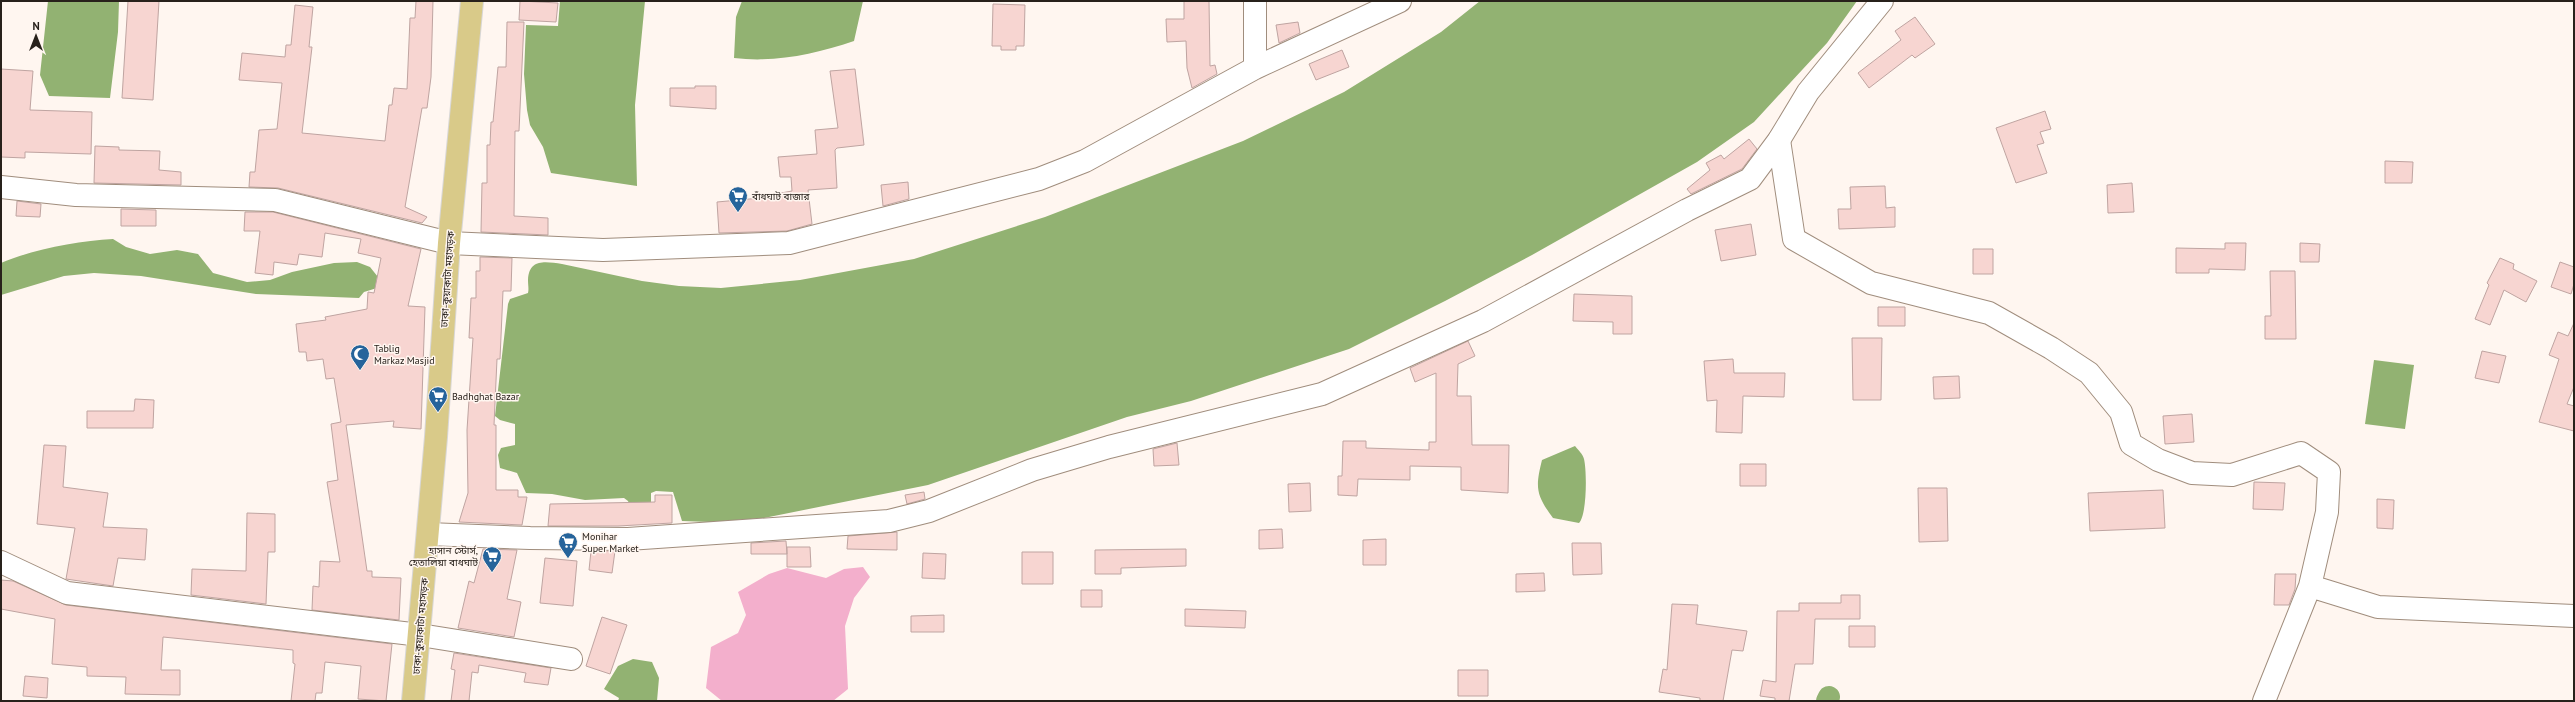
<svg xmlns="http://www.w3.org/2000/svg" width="2575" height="702" font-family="'PT Sans','Noto Sans Bengali',sans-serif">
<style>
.green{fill:#f3afcc}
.water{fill:#92b272}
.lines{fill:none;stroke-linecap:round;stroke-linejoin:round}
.canal{stroke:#92b272;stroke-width:22}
.building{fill:#f7d5d1;stroke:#bfa4a1}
.minor-casing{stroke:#a08d7d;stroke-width:24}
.tertiary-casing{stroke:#a08d7d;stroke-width:24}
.primary-casing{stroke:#d8d7d6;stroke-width:24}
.minor{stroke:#fff;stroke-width:22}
.tertiary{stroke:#fff;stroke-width:22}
.primary{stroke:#d9ca89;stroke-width:22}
.labels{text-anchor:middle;stroke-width:3;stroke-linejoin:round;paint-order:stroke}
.poi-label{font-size:10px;fill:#28211b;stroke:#fff6f0;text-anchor:start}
.street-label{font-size:10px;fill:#28211b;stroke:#fff6f0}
</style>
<rect width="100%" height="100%" fill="#fff6f0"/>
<path class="green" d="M863,567L870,577L854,598L845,626L848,689L833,701H722L706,688L711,647L738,633L746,615L738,592L769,574L787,568L826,578L844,569Z"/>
<path class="water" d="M48,1H119L118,32L110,98L49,96L40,75Z
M560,1H645L635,105L637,186L551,173L543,147L530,125L527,110L524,74L526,25L558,26Z
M742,1H863L854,41C815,54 775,63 734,58L736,17Z
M1480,1H1857L1827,43L1754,122L1697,162L1532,255L1445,301L1349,349L1191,401L1127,417L928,485L764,518L710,522L682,521L673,492L656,491L651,493V517L630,506L628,501L624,498L585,500L552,494L526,493L517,473L500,468L498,455L501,448L515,445V424L500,420L495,416L508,304L510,299L528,293C529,289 528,285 528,280C529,258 546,262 562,264L642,281L679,286L721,288L800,280L914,259L1045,217L1243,141L1344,92L1441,32Z
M113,239L126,247L150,254L177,250L198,254L213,273L247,282L270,280L292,272L334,263L357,262L370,267L378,277L377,288L364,292L359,298L256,294L141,276L94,273L64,276L1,295V263C34,249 78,241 113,239Z
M2374,360L2414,365L2405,429L2365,424Z
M1575,446C1578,450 1583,454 1584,459C1587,471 1587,515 1579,523L1553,518C1536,495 1535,488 1542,460Z
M633,659L652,662L659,678L657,701H618L619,698L604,689L618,666Z"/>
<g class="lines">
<path class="canal" d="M1827,701L1829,697"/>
</g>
<path class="building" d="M128,1H159L153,100L122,98Z
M416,1H433L431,77L427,108H422L405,207L427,217L422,223L278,188L249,187L250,172H255L259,130L277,129L282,83L239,80L242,53L285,57L286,45H291L295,5L313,7L309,47H312L302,133L385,141L389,105H392L394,88L407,89L410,18H415Z
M520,1L558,3L556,22L519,20Z
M1184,1H1209L1210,66L1215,65L1217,74L1192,88L1187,68L1186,41L1167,42L1166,19H1184Z
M993,4L1025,5L1024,46H1016V50H1001V46H992Z
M1915,17L1935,44L1915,58L1912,55L1869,88L1858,73L1901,40L1895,31Z
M507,22H524L519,131H515L514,216L548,218V235L481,232L482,183H487V145H490L491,122H493L498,67H506Z
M1298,22L1300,33L1279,43L1276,25Z
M1342,50L1349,67L1316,80L1309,64Z
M1,69L33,71L30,110L92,112L91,154L25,152V158L1,157Z
M855,69L864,145L837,148L835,150L837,188L808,190L812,224L787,231L719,233L717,202L782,196L781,193L792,191L791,177H780L778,157L817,154L815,130L838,128L830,71Z
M695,86H716V109L670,106V88H695Z
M2045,111L2051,129L2040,132L2044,143L2037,145L2047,173L2016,183L1996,128Z
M1749,139L1757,149L1742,169L1691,194L1687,189L1710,170L1706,163L1721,155L1724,159Z
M95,146L119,147V150L160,151L159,170L181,172V185L94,183Z
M2385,161L2413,162L2412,183H2385Z
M908,182L909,199L883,206L881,185Z
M2132,183L2134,212L2108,213L2107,185Z
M1885,186L1886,208L1895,207V227L1839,229L1838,209H1851L1850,187Z
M17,201L41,204L40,217L16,216Z
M121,209L156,210V226H121Z
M245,212H273L421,249L408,306L425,307L421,429L393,427L394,421L346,425L367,571H372V577L401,578L399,620L312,610L313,586L319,587L320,561L340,562L327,482L338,480L331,424L341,422L334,378L326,379L323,359L307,361L306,352H299L296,324L326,320L325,317L367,309L368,292L374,293L381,258L358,253L361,239L325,233L322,257L299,254L297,265L274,262L273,275L255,273L260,231H244Z
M1751,224L1756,255L1721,261L1715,230Z
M2225,243H2246L2245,270L2209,269V273H2176V248L2225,249Z
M2300,243L2320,244L2319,262H2300Z
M1973,249H1993V274H1973Z
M480,257L512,258L511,291H503L500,359H497L494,425H496V490H518V497H527L522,525L459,522L468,493L467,430L473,338H469L471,298H476V271H480Z
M2500,258L2514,264L2513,269L2537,281L2526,302L2504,290L2490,325L2475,319L2489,285L2487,283Z
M2560,262L2574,267V284L2571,294L2551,287Z
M2270,271H2295L2296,339H2265V316H2271Z
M1574,294L1632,296V334H1613V322L1573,321Z
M1878,307H1905V326H1878Z
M2574,323V387L2567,404L2574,406V431L2539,422L2559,359L2549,355L2558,332L2568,336Z
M1852,338H1882L1881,400H1853Z
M1468,341L1475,356L1458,364L1457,396H1471L1472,445H1509L1508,493L1461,490V467L1410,466V480L1358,479L1357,496L1338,495V476H1342L1343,441H1366V448L1429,450V442H1436V373L1415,382L1410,368Z
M2482,351L2506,356L2499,383L2475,378Z
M1733,359L1734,373H1785L1784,397L1743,396L1742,433L1716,432L1717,400L1707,401L1704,361Z
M1959,376L1960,398L1934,399L1933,377Z
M135,399L154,400L153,428H87V411H134Z
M2192,414L2194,442L2165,444L2163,416Z
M1177,443L1179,465L1154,466L1153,449Z
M44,445L66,446L63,487L108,493L103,527L147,529L145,560L118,558L113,586L66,579L75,528L37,524Z
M1740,464H1766V486H1740Z
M2254,482L2285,483L2283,510L2253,509Z
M1310,483L1311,511L1289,512L1288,484Z
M1918,488H1947L1948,541L1919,542Z
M2163,490L2165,528L2090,531L2088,493Z
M924,492L925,499L907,504L905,495Z
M655,495H672V523L618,526H548L550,504L655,502Z
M2377,499L2394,500L2393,529L2377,528Z
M247,513L275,514V552H268L266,604L191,595L192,569L246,571Z
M1282,529L1283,548L1259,549V530Z
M897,532V550L847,549L848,536Z
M1386,539V565H1363V540Z
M786,541L787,554H751V543Z
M1572,543H1601L1602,574L1573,575Z
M787,547H810L811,567H787Z
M483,549L517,550L507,599L521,602L514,637L458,628L469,581L474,583Z
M1186,549V566L1121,568V574H1095V550Z
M591,551H615L612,573L589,570Z
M1022,552H1053V584H1022Z
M923,553L946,554L945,579L922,578Z
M545,558L577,561L573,606L540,603Z
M1544,573L1545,591L1516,592V574Z
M2275,574H2296L2295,589L2289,605H2274Z
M1,580L13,581L66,605L392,644L386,701L358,699L361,666L325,662L322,693H316L315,701H291L295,664L293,663V650L163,637L161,670H180V695L125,694L126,677L87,676V667L52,664L55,619L1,609Z
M1081,590H1102V607H1081Z
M1841,595H1860V619H1815L1813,664H1795L1789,701H1775V698L1760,696L1763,680L1776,682L1777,611H1799V603H1841Z
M1672,604L1698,605L1696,624L1747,631L1743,651L1732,650L1723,701H1700V698L1659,692L1663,669L1667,670Z
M1185,609L1246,611L1245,628L1185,626Z
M944,615V632H911V616Z
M602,617L627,625L610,674L586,666Z
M1849,626H1875V647H1849Z
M454,653L551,668L548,685L524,682L526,673L479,665L478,673L472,672L469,701H451L455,670L451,669Z
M1458,670H1488V696H1458Z
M25,676L48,678L47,698L23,696Z"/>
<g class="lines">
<defs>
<path id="minor" d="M1255,1V68
M1779,140L1794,239L1871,283L1989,313L2051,348L2089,373L2121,412L2131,444L2158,460L2192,473L2232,475L2301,453L2329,472L2327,512L2310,586L2264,701
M1,187L76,195L275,200L449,243L603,250L789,243L1039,179L1085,161L1255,68L1400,1
M1,562L67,593L420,635L571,659
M2310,586L2378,607L2574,616"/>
<path id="tertiary" d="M428,534L530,538L628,539L889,521L929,511L1032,470L1109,447L1322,394L1483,321L1687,210L1750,179L1779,140L1808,92L1882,1"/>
<path id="primary" d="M413,701L436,437L449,243L472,1"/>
</defs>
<use href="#minor" class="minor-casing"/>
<use href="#tertiary" class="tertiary-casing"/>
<use href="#primary" class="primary-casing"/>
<use href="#minor" class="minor"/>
<use href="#tertiary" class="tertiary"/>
<use href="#primary" class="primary"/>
</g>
<defs>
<symbol id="supermarket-pin" viewBox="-11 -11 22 30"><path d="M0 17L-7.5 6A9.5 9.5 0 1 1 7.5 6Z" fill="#26649b" stroke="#fff6f0"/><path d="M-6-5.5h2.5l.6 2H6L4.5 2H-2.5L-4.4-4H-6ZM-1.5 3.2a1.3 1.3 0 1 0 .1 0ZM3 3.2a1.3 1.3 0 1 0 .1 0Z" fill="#fff"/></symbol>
<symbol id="mosque-pin" viewBox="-11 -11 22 30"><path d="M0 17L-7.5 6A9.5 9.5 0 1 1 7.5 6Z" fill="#26649b" stroke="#fff6f0"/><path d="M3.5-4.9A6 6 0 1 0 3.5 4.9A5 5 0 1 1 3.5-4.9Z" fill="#fff"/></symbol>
</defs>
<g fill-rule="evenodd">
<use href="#supermarket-pin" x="727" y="185" width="22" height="30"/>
<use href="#mosque-pin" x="349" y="343" width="22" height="30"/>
<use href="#supermarket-pin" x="427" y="385" width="22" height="30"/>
<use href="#supermarket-pin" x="557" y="531" width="22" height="30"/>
<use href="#supermarket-pin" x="481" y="545" width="22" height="30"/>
</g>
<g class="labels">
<g class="poi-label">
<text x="752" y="200">বাঁধঘাট বাজার</text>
<text x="374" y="352">Tablig<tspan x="374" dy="12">Markaz Masjid</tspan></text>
<text x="452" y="400">Badhghat Bazar</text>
<text x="582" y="540">Monihar<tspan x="582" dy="12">Super Market</tspan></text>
<text x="478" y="554" text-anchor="end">হাসান স্টোর্স,<tspan x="478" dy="12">হেতালিয়া বাধঘাট</tspan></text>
</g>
<g class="street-label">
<text transform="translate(447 279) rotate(-86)" y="4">ঢাকা-কুয়াকাটা মহাসড়ক</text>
<text transform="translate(420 626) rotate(-85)" y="4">ঢাকা-কুয়াকাটা মহাসড়ক</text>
</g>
</g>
<rect width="2575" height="702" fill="none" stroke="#28211b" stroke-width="4"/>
<g transform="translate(36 36)" stroke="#fff6f0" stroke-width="3" paint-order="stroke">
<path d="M0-3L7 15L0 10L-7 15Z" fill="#28211b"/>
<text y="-6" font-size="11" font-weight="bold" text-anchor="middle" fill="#28211b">N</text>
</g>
</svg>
